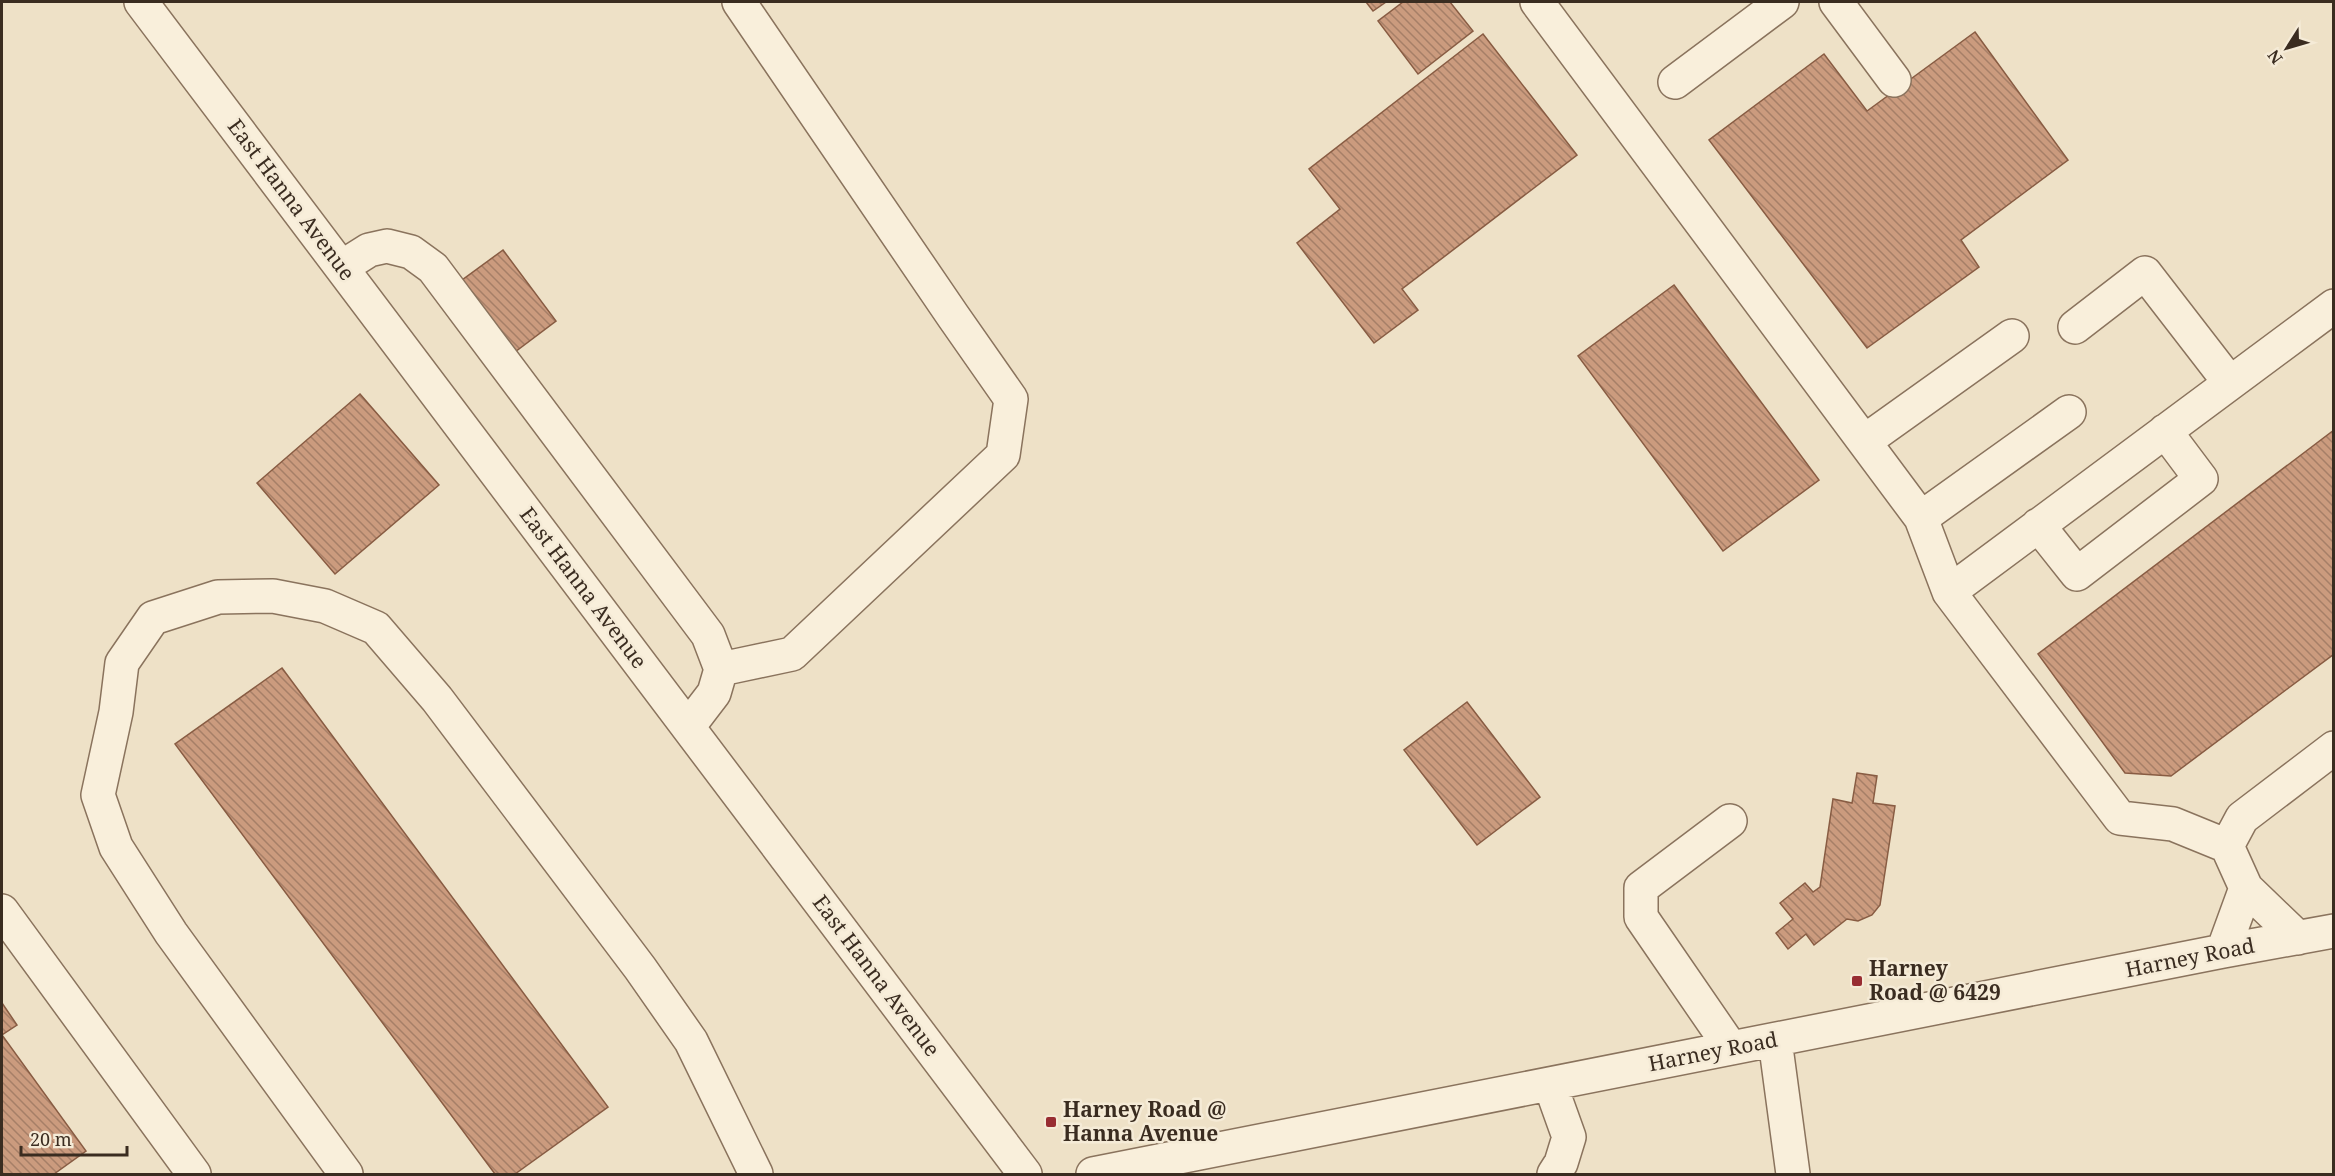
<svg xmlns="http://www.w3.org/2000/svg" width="2335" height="1176" font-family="'Noto Serif',serif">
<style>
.building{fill:url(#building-back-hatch);stroke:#885c43;stroke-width:1.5}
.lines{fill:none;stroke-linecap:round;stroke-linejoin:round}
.minor-casing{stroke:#8a735d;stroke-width:36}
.minor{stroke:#f9efdb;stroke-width:33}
.poi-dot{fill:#982d32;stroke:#f5ebd7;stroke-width:2}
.labels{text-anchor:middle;stroke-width:5;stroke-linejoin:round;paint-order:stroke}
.street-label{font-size:21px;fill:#3a2c20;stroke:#f5ebd7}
.poi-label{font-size:21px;font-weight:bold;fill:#3a2c20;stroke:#f5ebd7;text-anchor:start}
</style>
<defs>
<pattern id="building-back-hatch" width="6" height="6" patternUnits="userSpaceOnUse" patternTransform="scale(1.5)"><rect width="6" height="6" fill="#cb9b7e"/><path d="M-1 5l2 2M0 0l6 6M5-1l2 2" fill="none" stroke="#a67f67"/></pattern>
</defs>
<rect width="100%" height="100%" fill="#eee1c7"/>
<path class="building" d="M1366,2H1386L1373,11Z
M1403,2H1450L1473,31L1418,74L1378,21Z
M1975,32L2068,160L1961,240L1979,267L1867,348L1709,140L1824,54L1867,111Z
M1483,34L1577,155L1402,289L1418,310L1374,343L1297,243L1340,209L1309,169Z
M503,250L556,321L511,355L458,283Z
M1674,285L1819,480L1723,551L1578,356Z
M360,394L439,485L335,574L257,483Z
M2334,430V654L2171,776L2125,773L2038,654Z
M282,668L608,1107L515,1174H495L175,744Z
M1467,702L1540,797L1477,845L1404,750Z
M1857,773L1877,776L1873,803L1895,806L1880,905L1872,915L1858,921L1847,919L1814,945L1806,934L1788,949L1776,933L1793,919L1780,903L1805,883L1813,892L1820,887L1833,799L1852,803Z
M2,1003L17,1025L2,1035L86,1151L54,1174H2Z"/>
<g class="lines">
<defs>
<path id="minor" d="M141,2L1025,1174
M1537,2L1921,518L1949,592L2120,818L2173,824L2227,846L2246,888L2298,938
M1836,2L1894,80
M1675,82L1782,2
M342,267L369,250L387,246L411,252L433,268L708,635L721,669L714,693L688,727
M2075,327L2145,273L2230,383
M1865,441L2012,336
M1921,518L2069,412
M2038,525L2077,574L2201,479L2165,431
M1949,592L2334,306
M721,669L792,654L1003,455L1011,399L953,316L739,2
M1730,821L1641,888V917L1731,1048
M2227,846L2242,818L2334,748
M2,911L194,1174
M2223,951L2246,888
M1775,1040L1793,1174
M1550,1084L1569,1137L1561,1163L1554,1174
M346,1174L171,933L116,847L98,795L116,712L122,663L153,618L218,597L273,596L325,606L376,628L437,699L640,968L691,1041L756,1174
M1093,1174L2223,951L2334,931"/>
</defs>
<use href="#minor" class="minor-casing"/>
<use href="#minor" class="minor"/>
</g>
<g class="poi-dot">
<rect x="1851" y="975" width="12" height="12" rx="3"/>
<rect x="1045" y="1116" width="12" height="12" rx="3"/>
</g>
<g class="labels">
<g class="street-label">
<text transform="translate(291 200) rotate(53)" y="7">East Hanna Avenue</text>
<text transform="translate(583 588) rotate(53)" y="7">East Hanna Avenue</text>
<text transform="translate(2190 958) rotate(-11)" y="7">Harney Road</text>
<text transform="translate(876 976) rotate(53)" y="7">East Hanna Avenue</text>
<text transform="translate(1713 1052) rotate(-11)" y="7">Harney Road</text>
</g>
<g class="poi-label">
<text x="1869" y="976">Harney<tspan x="1869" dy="24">Road @ 6429</tspan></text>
<text x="1063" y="1117">Harney Road @<tspan x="1063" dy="24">Hanna Avenue</tspan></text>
</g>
</g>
<rect width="2335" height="1176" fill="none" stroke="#3a2c20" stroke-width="6"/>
<g transform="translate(2287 48) rotate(233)" stroke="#f5ebd7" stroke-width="4.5" paint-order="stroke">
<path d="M0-4.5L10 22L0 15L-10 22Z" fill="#3a2c20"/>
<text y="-9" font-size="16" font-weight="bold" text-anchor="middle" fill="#3a2c20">N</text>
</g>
<path d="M21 1146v9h106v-9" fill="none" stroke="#3a2c20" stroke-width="3"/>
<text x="30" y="1146" font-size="18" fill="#3a2c20" stroke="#f5ebd7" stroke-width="4.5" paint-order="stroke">20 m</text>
</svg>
